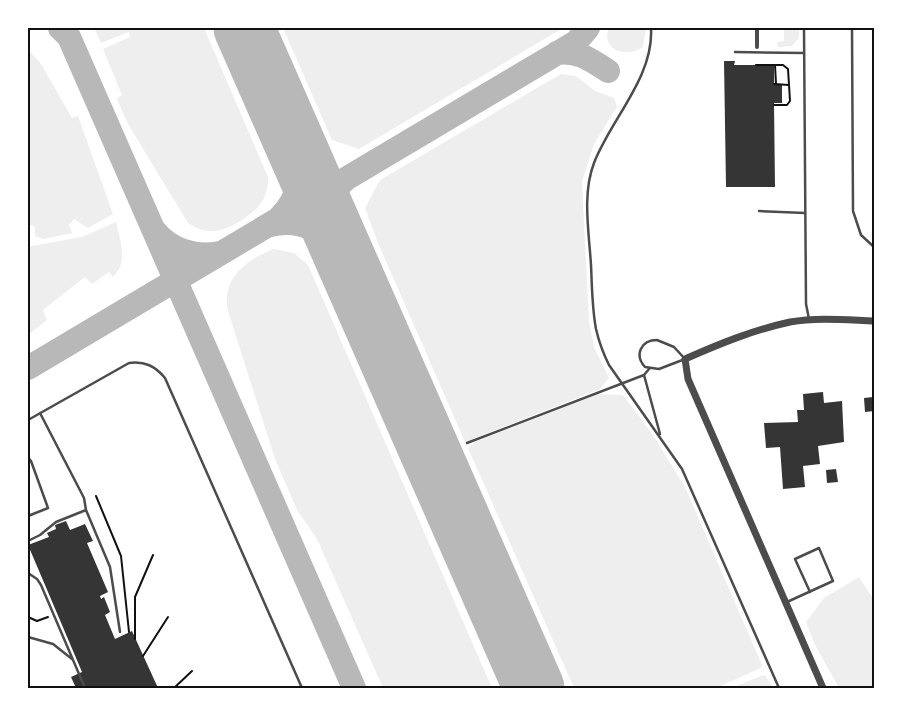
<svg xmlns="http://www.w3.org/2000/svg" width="902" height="716" font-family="Quicksand,sans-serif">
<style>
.green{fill:#eee}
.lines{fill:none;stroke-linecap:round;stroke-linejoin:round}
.taxiway{stroke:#b8b8b8;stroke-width:24}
.runway{stroke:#b8b8b8;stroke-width:61}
.building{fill:#353535}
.path{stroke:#111;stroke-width:2}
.service{stroke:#4c4c4c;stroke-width:2.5}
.pedestrian{stroke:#4c4c4c;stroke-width:4}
.tertiary{stroke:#4c4c4c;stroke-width:7}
.neatline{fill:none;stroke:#111;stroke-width:2}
</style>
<rect width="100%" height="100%" fill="#fff"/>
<path class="green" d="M94,28H204L268,177C268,185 267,192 263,200C255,214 226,233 210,231C201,231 195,227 188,223L128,124L117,99L122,95L103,49L130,37L129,32L101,43Z
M283,28H563L359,149L332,140Z
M609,28H646L643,47C627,59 600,50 609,28Z
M784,28H799V38L792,46L778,47L777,42L784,41Z
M28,49L41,64L72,118L78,116L113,214L88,228L74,219L69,225L72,233L44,239L35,236V227L28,224Z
M561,74L576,76L595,91L614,98L617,107L594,144L582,182L589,321L594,347L609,378L600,389L465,442L378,243L365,208L380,180Z
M116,222C120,241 129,262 113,277L109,272L92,284L85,277L43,310L47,320L28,335V250L31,246L82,237Z
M274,249L294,253L308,265L492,688H383L317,539L297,510L275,459L228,311C221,278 246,260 274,249Z
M598,394L623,395L653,435L685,487L762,665L761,668L716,688H574L468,448L475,442Z
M859,577L874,600V688H839L815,645L806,622L824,598Z
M765,675L773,688H732L761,676Z"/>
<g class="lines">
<path class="taxiway" d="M60,28L69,37L354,688
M557,53C578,50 591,60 608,71
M281,216C300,197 301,175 298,150
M270,225C304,217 327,234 346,260
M154,230C170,250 195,258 220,253
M334,233C329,214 327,193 345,180
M28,368L576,42L588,28"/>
<path class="runway" d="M244,28L534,688"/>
</g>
<path class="building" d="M724,61H735L734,65H774V85H782V103H774L775,187H726Z
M823,392L824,403L842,401L844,442L818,446L820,464L803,466L805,487L783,489L780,447L766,448L764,423L798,422L797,410H804L803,394Z
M873,397L874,411L865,412L864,398Z
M836,469L838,482L827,483L826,470Z
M66,521L70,530L85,524L93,541L87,543L108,592L100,596L101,599L104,597L110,612L105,615L115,639L132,631L158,688H76L71,677L82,672L28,545L49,537L47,533L56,529L55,525Z"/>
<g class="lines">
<path class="path" d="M756,65H783L788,69L790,101L787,105H774
M775,65L776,84
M774,84L789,85
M96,496L121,556L129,632
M28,617L37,621L48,617
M135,639V597L153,555
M143,656L168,617
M174,688L192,671"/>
<path class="service" d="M651,28C654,77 611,119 594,163C582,194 589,232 591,265C592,286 592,308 596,329C599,342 603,353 609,365L682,469L779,688
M804,28L806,304L809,319
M852,28L853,211L861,235L874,247
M735,52L804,53
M759,211L805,213
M657,340L674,347L685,359L659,369L645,367C634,355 641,340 657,340Z
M644,375L660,434
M40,413L84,498L86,510L110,567L120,632
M28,420L129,363C145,361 155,366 165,378L302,688
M467,443L644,375L649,369
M28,458L31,461L48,508L28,516
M28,541L40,535L56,522L86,510
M28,573L37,579L41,585L85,688
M787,602L833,581L819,548L795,559L810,592
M28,637L53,644L72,659"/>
<path class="pedestrian" d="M757,28V47"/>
<path class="tertiary" d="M823,688L688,379L685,359C719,344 753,330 790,322C818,317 847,320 874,321"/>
</g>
<rect width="902" height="716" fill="none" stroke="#ffffff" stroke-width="58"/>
<rect x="29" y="29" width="844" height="658" class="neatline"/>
</svg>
